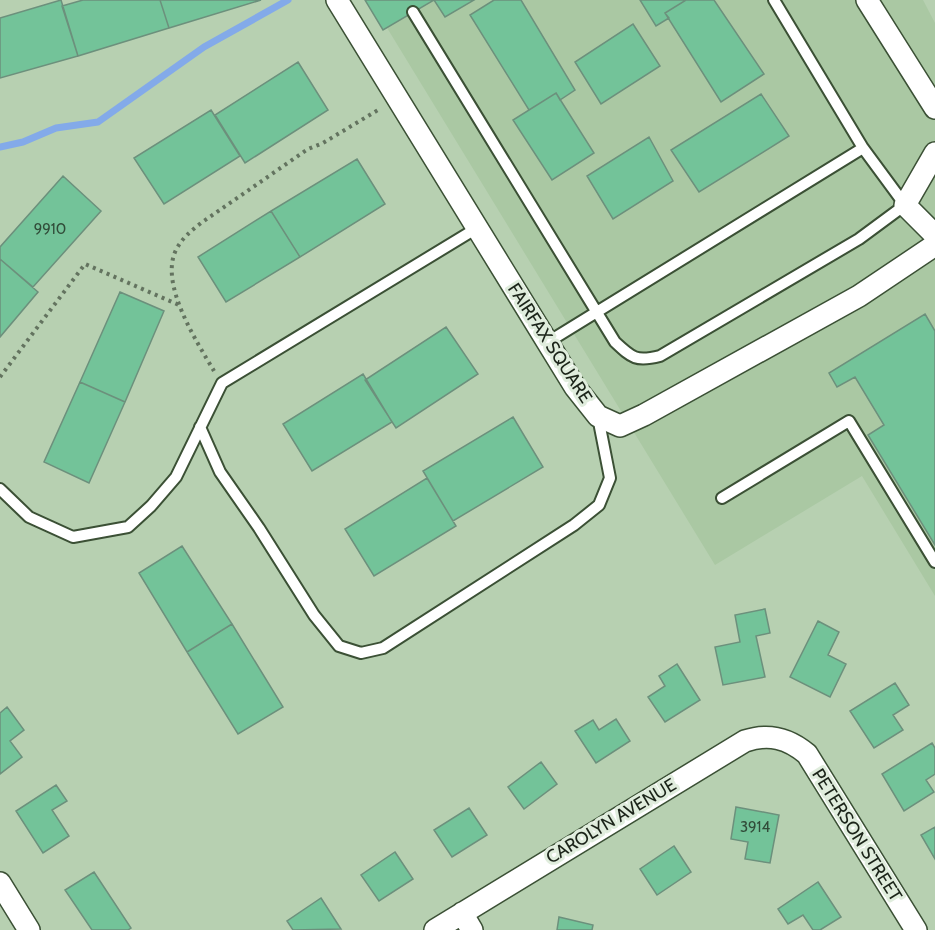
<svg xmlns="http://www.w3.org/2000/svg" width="935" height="930" font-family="Cabin,sans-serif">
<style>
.built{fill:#aac8a3}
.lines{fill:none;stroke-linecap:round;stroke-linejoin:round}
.stream{stroke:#83aae9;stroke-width:7}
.building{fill:#73c399;stroke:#6c907c;stroke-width:1.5}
.service-casing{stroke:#3b5035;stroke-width:14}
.minor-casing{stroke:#3b5035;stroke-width:24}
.path{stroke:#63735f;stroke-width:4;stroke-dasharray:3 4.5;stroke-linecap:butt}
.service{stroke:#fff;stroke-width:10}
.minor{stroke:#fff;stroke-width:21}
.labels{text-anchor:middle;stroke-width:6;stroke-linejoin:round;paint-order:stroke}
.number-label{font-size:15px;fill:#314c39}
.street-label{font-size:18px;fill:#1b2419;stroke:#e0eddd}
</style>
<rect width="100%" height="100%" fill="#b7d0b1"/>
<path class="built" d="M370,0H923L935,23V596L862,476L715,565Z"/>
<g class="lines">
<path class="stream" d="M0,147L23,142L56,128L98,122L204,47L288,0"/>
</g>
<path class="building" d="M61,0L78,56L0,78V18Z
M83,0H160L169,28L78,56L62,6Z
M160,0H261L169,28Z
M365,0H434L383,30Z
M434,0H474L445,17Z
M494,0H521L575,90L560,100L556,93L529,110L470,15Z
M640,0H686L665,13L669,18L656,26Z
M686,0H714L764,74L721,102L665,13Z
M633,24L660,66L601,104L575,62Z
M298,62L328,110L245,163L215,115Z
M556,93L594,153L552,180L513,120Z
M761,94L789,136L699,192L671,150Z
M211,110L240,156L164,204L134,158Z
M649,137L673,181L613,219L587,176Z
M357,159L385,204L300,257L271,211Z
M63,176L101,211L33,287L0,259V247Z
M271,211L300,257L226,302L198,257Z
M0,259L38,292L0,337Z
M120,292L164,311L125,402L80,382Z
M925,314L935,331V545L868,435L884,425L855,377L837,387L829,373Z
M446,327L478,374L396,428L365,380Z
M363,374L392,422L312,471L283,424Z
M80,382L125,402L89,483L44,462Z
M513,417L543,467L453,521L423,471Z
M427,478L456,526L374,576L345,529Z
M182,546L232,624L187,652L139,573Z
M765,609L770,633L756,636L765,677L723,685L715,647L740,642L735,615Z
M818,621L839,632L828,655L846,664L830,697L790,677Z
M232,624L283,707L238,734L187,652Z
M677,664L700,700L665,722L648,697L665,686L659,676Z
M895,683L909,705L893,715L903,730L874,748L850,711Z
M7,707L24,730L10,741L22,757L0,774V713Z
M616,719L630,741L596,763L575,731L593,720L599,730Z
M932,743L935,748V774L926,780L934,792L904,811L882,774Z
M541,762L557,784L524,809L508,787Z
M56,785L67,801L52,810L69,836L43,853L16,811Z
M736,807L779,815L770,863L745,859L748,842L731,839Z
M469,808L487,835L452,857L434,830Z
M935,827V859L921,835Z
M674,846L691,872L657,895L640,869Z
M395,852L413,879L379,901L361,875Z
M94,872L131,928L128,930H92L65,890Z
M818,882L841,917L820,930H813L803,915L788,924L778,909Z
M321,898L341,929L293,930L287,921Z
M559,917L593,925L592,930H557Z"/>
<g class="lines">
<defs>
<path id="service" d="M413,12L615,342C632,358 636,362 660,356L859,239L905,205L863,148L774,0
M548,342L863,148
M200,427L220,472L259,528L314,615L339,646L361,653L383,648L574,525L599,505L610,478L598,417
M0,489L29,517L73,537L128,527L151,506L176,477L222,383L477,228
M722,498L849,421L935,562"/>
<path id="minor" d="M337,0L575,387L598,416L620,426L644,415L859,296L935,245
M867,0L935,108
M935,153L905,205L935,235
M0,883L29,930
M462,913L472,930
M435,930L745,741C769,733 788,738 807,754L916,930"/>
</defs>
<use href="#service" class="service-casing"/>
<use href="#minor" class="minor-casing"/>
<path class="path" d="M214,371C197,342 159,284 176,250C182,238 191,231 201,223L308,149L323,143L378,110
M0,377L85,264L179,305"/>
<use href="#service" class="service"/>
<use href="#minor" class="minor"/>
</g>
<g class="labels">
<g class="number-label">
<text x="50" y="234">9910</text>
<text x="755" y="832">3914</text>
</g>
<g class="street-label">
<text transform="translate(550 343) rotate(57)" y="6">FAIRFAX SQUARE</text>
<text transform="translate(611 821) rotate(-31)" y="6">CAROLYN AVENUE</text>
<text transform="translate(857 835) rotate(58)" y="6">PETERSON STREET</text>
</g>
</g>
</svg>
